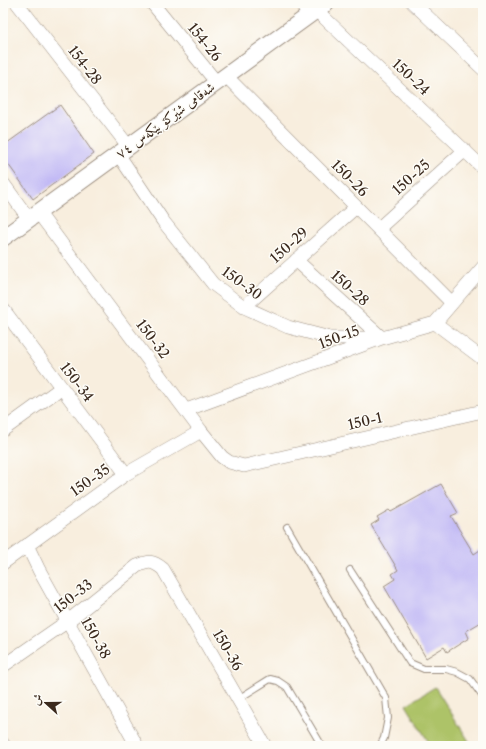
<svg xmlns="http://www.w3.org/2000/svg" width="486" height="749" font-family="'Libre Caslon Text',Amiri,serif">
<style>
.green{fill:#adc368;stroke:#747643}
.building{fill:#c2baf5}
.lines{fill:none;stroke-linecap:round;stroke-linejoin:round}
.service-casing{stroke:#9a8c7e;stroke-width:8}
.minor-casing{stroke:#9a8c7e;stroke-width:14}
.tertiary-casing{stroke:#9a8c7e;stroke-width:18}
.service{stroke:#fff;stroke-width:6}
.minor{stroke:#fff;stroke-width:13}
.tertiary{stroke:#fff;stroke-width:16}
.labels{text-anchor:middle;stroke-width:3;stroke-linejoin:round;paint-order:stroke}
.street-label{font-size:14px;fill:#3b2a1e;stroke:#fdfcf7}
</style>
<rect width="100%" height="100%" fill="#fdfcf7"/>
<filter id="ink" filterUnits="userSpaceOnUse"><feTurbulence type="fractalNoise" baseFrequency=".025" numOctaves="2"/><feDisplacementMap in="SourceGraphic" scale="8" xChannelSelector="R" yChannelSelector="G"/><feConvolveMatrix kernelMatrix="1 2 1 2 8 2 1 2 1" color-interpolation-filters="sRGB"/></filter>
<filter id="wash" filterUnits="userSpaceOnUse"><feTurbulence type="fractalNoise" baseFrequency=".012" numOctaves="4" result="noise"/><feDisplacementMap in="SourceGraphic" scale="16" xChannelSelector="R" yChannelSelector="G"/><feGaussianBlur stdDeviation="0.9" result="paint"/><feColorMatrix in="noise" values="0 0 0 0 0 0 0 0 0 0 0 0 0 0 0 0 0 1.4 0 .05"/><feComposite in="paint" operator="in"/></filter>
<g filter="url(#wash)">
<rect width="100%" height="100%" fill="#f8eede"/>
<path class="green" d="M435,687L472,746H431L406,705Z"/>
<g id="blocks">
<path class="building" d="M60,105L94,154L33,199L3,157V146Z
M441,484L458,513L451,516L474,554L483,548V621L466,631L469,638L447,652L444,647L426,658L384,586L395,579L392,574L398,570L371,525L379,520L377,517L389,510L391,512Z"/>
</g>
</g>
<g filter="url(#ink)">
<use href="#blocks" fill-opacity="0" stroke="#9a8c7e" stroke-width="1"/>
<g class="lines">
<defs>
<path id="service" d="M287,527L386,698L388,718L384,738L380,746
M350,570L410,663L424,669H446L457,672L470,679L483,697
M238,699L270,679L278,681L287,687L322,746"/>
<path id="minor" d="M17,3L129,147
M152,3L217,83
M300,3L310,15
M413,3L483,69
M316,10L483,168
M226,76L452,303
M118,154L163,221L213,284L244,307L288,327L330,338H382
M3,183L29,219
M38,212L201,431L222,457L229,462L244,466L483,411
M378,229L465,150
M296,260L382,338
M244,307L356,207
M3,309L126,474
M435,323L483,359
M186,410L382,338L435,323L483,267
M3,430L61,388
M27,545L39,570L137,746
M3,563L126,474L201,431
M3,666L68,621L137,566C149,561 152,560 163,569L265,746
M3,744L4,746"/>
<path id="tertiary" d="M3,238L326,3"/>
</defs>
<use href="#service" class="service-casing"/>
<use href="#minor" class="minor-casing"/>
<use href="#tertiary" class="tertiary-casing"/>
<use href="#service" class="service"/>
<use href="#minor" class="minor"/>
<use href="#tertiary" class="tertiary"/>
</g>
</g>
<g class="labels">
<g class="street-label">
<text transform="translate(205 42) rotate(51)" y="5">154-26</text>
<text transform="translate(85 65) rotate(52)" y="5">154-28</text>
<text transform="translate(411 77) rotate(43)" y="5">150-24</text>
<text transform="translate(165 120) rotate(-36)" y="5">شەقامی شێرکۆ بێکەس ٧٤</text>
<text transform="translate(411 177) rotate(-42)" y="5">150-25</text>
<text transform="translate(350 178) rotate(45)" y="5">150-26</text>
<text transform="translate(289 245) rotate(-42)" y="5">150-29</text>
<text transform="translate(242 283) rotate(36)" y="5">150-30</text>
<text transform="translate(350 288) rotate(42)" y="5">150-28</text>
<text transform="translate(339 337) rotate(-20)" y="5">150-15</text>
<text transform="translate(153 339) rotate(53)" y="5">150-32</text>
<text transform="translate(77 382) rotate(53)" y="5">150-34</text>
<text transform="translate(365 421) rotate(-13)" y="5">150-1</text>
<text transform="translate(90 480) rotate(-35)" y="5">150-35</text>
<text transform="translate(73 596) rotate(-38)" y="5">150-33</text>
<text transform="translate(96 638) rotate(61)" y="5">150-38</text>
<text transform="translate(228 650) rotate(60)" y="5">150-36</text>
</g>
</g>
<rect width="486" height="749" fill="none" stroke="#fdfcf7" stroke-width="16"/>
<g transform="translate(46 703) rotate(291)" stroke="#fdfcf7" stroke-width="3" paint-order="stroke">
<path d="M0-3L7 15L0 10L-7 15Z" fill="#3b2a1e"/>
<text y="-6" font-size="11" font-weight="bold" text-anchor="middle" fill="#3b2a1e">ش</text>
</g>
</svg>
